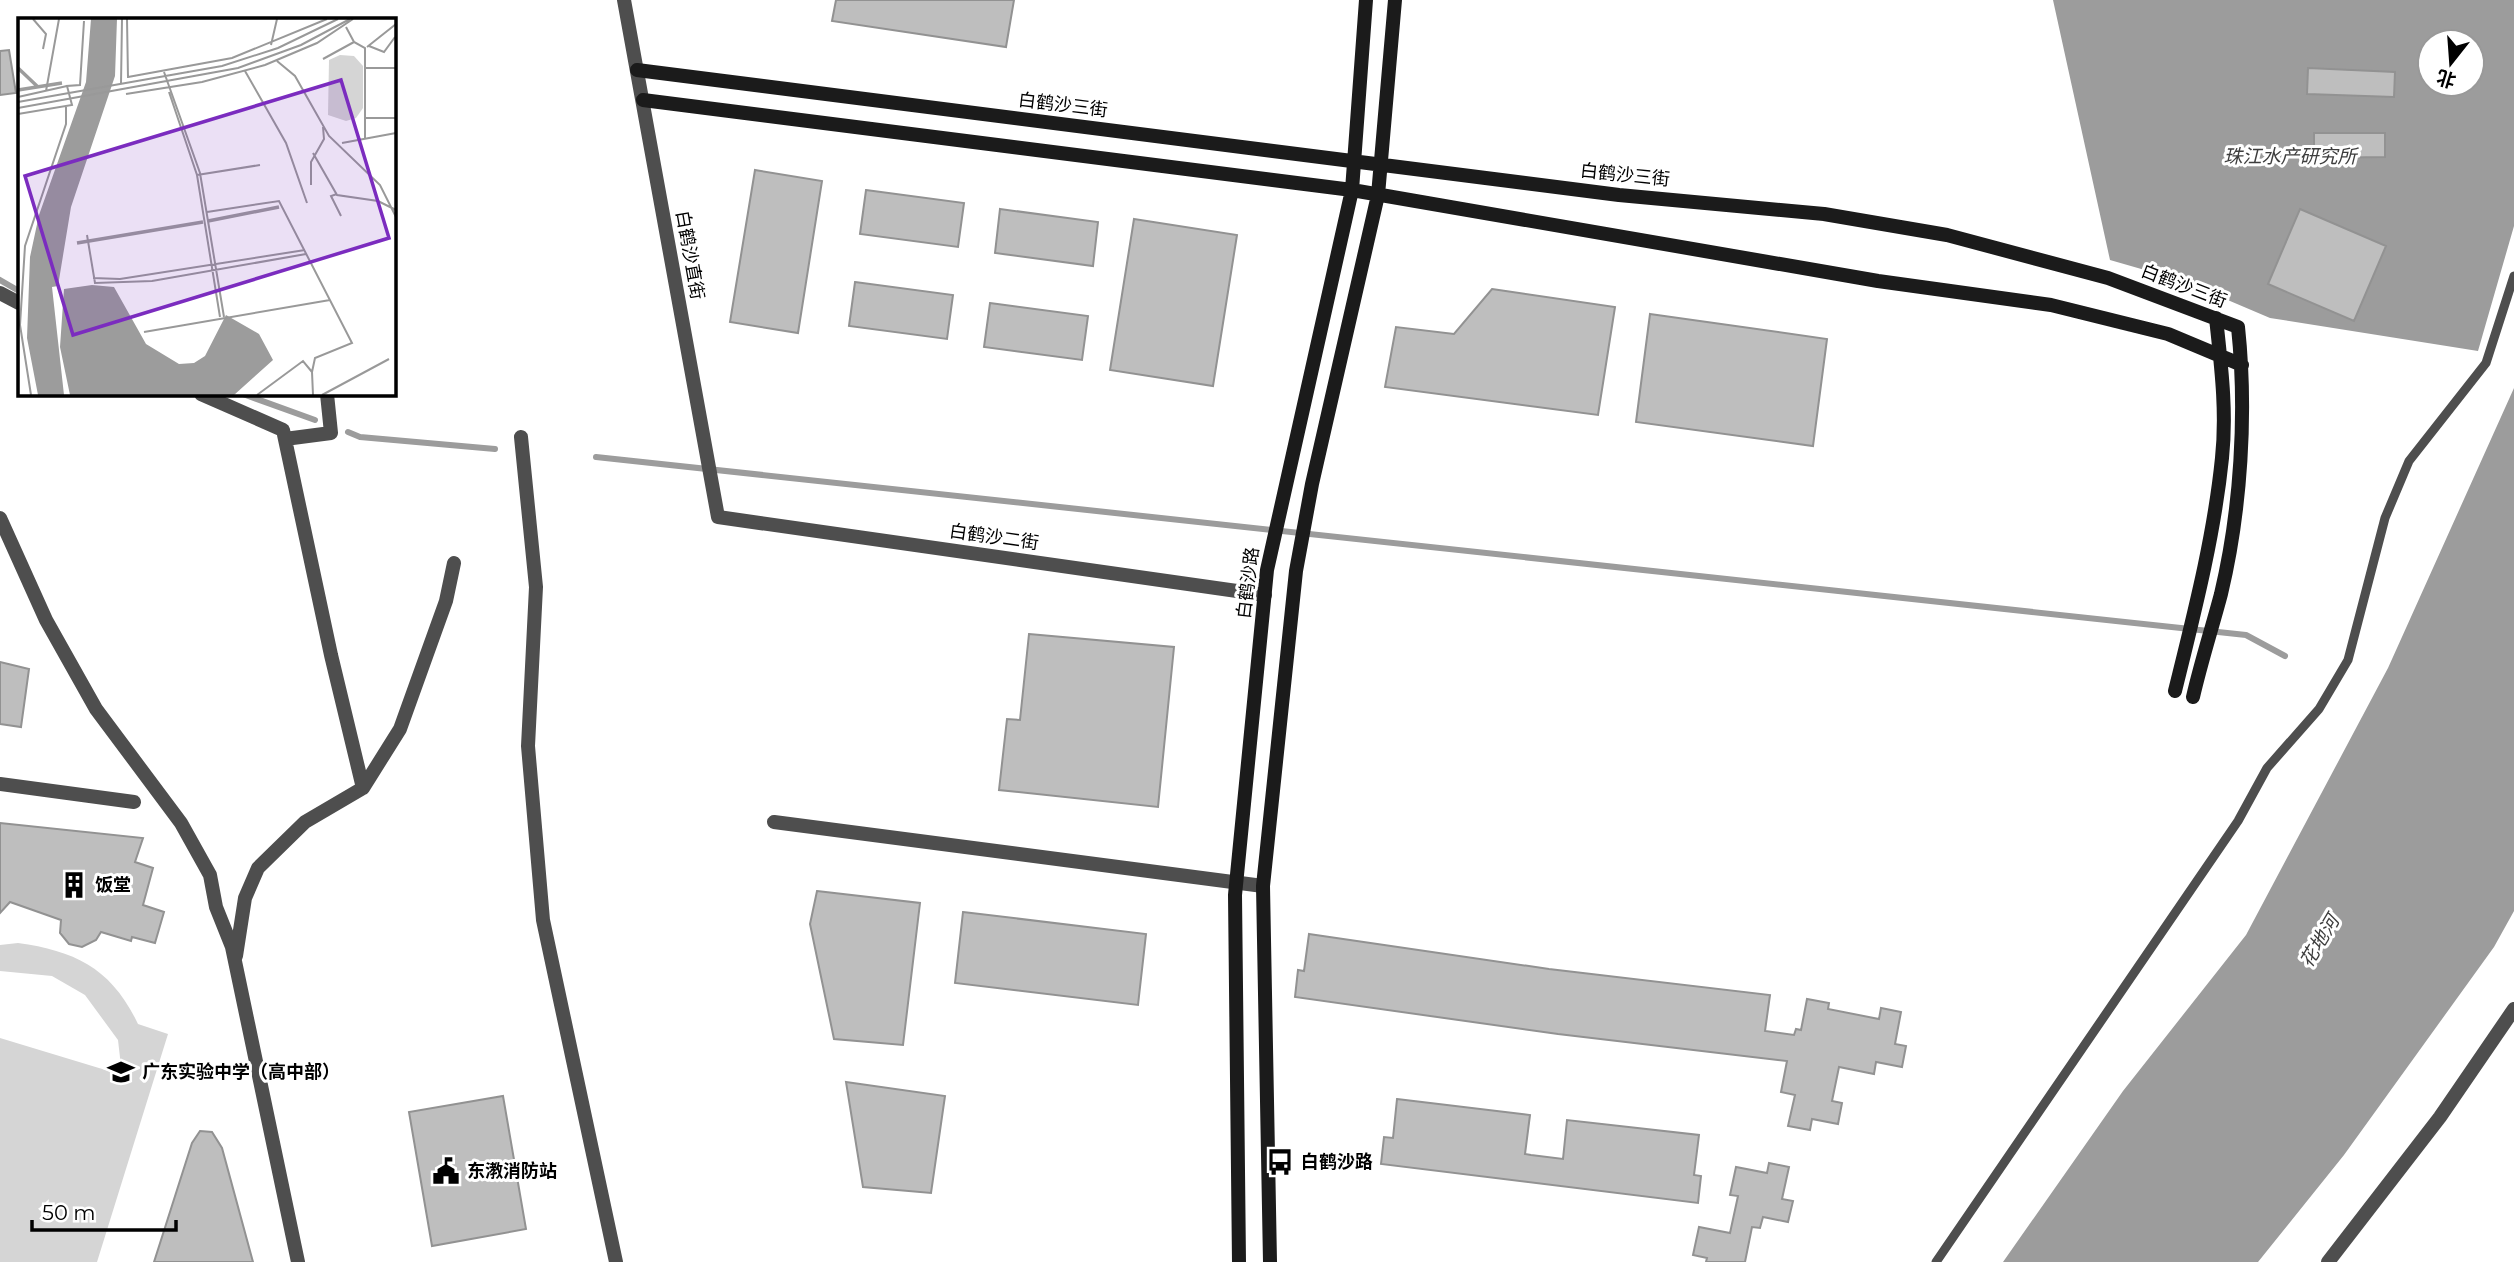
<svg xmlns="http://www.w3.org/2000/svg" width="2514" height="1262" font-family="Montserrat,'Noto Sans SC',sans-serif">
<style>
.green{fill:#d5d5d5}
.water{fill:#9c9c9c;fill-rule:evenodd}
.lines{fill:none;stroke-linecap:round;stroke-linejoin:round}
.stream{stroke:#9c9c9c;stroke-width:6}
.building{fill:#bebebe;stroke:#929292;stroke-width:2}
.lane{stroke:#4e4e4e;stroke-width:9}
.street{stroke:#4e4e4e;stroke-width:14}
.secondary{stroke:#1b1b1b;stroke-width:14}
.labels{text-anchor:middle;stroke-width:6;stroke-linejoin:round;paint-order:stroke}
.street-label{font-size:18px;fill:#000;stroke:#fff}
.poi-label{font-size:18px;font-weight:bold;fill:#000;stroke:#fff;text-anchor:start}
.water-label{font-size:19px;font-style:italic;fill:#3d3d3d;stroke:#fff}
.inset-river{fill:none;stroke:#9c9c9c;stroke-width:3.5}
.inset-road{fill:none;stroke:#999;stroke-width:2}
.view{fill:#7b2cbf;fill-opacity:0.15;stroke:#7b2cbf;stroke-width:3.5}
.inset-edge{fill:none;stroke:#000;stroke-width:3.5}
</style>
<rect width="100%" height="100%" fill="#fff"/>
<path class="green" d="M18,943C76,951 112,969 138,1024L168,1034L97,1262H0V1038L122,1075L118,1040L85,995L52,976L0,971V945Z"/>
<path class="water" d="M2053,0H2514V226L2478,351L2270,318L2183,281L2110,260ZM2430,42H2472V84H2430Z
M2514,388V911L2494,947L2344,1155L2258,1262H2003L2123,1091L2246,935L2388,668Z"/>
<g class="lines">
<path class="stream" d="M0,280L19,291
M243,394L315,420
M348,432L360,437L495,449
M596,457L2246,635L2285,656"/>
</g>
<path class="building" d="M836,0H1014L1006,47L832,21Z
M9,50L16,93L0,95V51Z
M2308,68L2395,72L2394,97L2307,94Z
M2314,133H2385V157L2314,158Z
M755,170L822,181L798,333L730,322Z
M866,190L964,203L958,247L860,234Z
M1000,209L1098,222L1093,266L995,253Z
M2300,209L2386,246L2354,321L2268,284Z
M1134,219L1237,235L1213,386L1110,370Z
M855,282L953,295L947,339L849,326Z
M1492,289L1615,307L1598,415L1385,387L1396,327L1454,334Z
M990,303L1088,316L1082,360L984,347Z
M1650,314L1827,339L1813,446L1636,422Z
M1029,634L1174,647L1158,807L999,790L1007,719L1020,720Z
M0,662L29,669L21,727L0,724Z
M0,823L143,838L135,862L153,868L143,905L164,912L155,943L132,937L131,941L101,932L96,940L82,947L69,944L60,933L61,920L10,902L0,913Z
M817,891L920,903L903,1045L834,1039L810,924Z
M963,912L1146,934L1138,1005L955,983Z
M1309,934L1549,969L1770,995L1765,1031L1794,1035L1796,1029L1801,1030L1807,999L1829,1003L1828,1009L1879,1019L1881,1008L1901,1012L1895,1044L1906,1046L1902,1067L1876,1062L1874,1074L1839,1067L1832,1101L1842,1103L1838,1124L1812,1119L1810,1130L1788,1126L1795,1095L1781,1092L1787,1061L1558,1034L1295,997L1298,970L1304,971Z
M846,1082L945,1096L931,1193L863,1187Z
M503,1096L526,1229L432,1246L409,1112Z
M1397,1099L1530,1115L1525,1154L1531,1155L1563,1159L1567,1120L1699,1135L1694,1175L1701,1176L1698,1203L1381,1164L1384,1137L1393,1138Z
M200,1131L212,1132L222,1148L253,1262H154L192,1143Z
M1769,1163L1789,1167L1782,1199L1793,1201L1788,1222L1763,1217L1760,1228L1752,1227L1745,1262H1706L1707,1258L1693,1255L1699,1227L1730,1233L1738,1196L1730,1195L1736,1167L1767,1173Z"/>
<g class="lines">
<path class="lane" d="M1936,1262L2238,821L2267,768L2319,709L2348,660L2385,518L2409,461L2486,363L2514,276"/>
<path class="street" d="M624,0L718,517L1265,595
M0,293L19,303
M201,394L283,430L331,655L363,788
M521,437L536,587L528,746L543,920L616,1262
M285,439L331,433L327,394
M0,518L46,620L96,709L181,823L210,875L216,907L232,947L298,1262
M0,784L134,802
M774,822L1263,886
M236,956L245,898L258,868L305,822L363,788L400,729L446,601L454,563
M2328,1262L2440,1117L2514,1009"/>
<path class="secondary" d="M637,70L1619,195L1824,214L1947,235L2108,278L2238,327C2247,412 2241,510 2221,594C2212,628 2201,662 2193,697
M643,100L1352,190L1878,281L2051,305L2168,334L2242,365
M2175,691C2194,614 2214,537 2222,458C2227,411 2221,365 2216,318
M1239,1262L1235,895L1267,570L1352,190L1366,0
M1270,1262L1263,886L1296,571L1312,484L1378,195L1395,0"/>
</g>
<defs>
<symbol id="building-bare" viewBox="-9 -9 18 18"><path d="M-4-6H4V6H1V3H-1V6H-4ZM-2.5-4.3h1.7v1.8h-1.7ZM.8-4.3h1.7v1.8H.8ZM-2.5-1h1.7V.8h-1.7ZM.8-1h1.7V.8H.8Z" fill="#000" stroke="#fff" stroke-width="2.5" paint-order="stroke"/></symbol>
<symbol id="school-bare" viewBox="-9 -9 18 18"><path d="M0-5L7-2L0 1L-7-2ZM-4 1L0 2.5L4 1V4Q0 6-4 4Z" fill="#000" stroke="#fff" stroke-width="2.5" paint-order="stroke"/></symbol>
<symbol id="bus-bare" viewBox="-9 -9 18 18"><path d="M-5-6H5V4H4V6H2V4H-2V6H-4V4H-5ZM-3.5-4V0h7V-4ZM-3.5 1.2v1.5H-2V1.2ZM2 1.2v1.5H3.5V1.2Z" fill="#000" stroke="#fff" stroke-width="2.5" paint-order="stroke"/></symbol>
<symbol id="civic-bare" viewBox="-9 -9 18 18"><path d="M-.6-6.5H3V-4.5H.6V-3L4-1V1h2V6H-6V1h2V-1L-.6-3ZM-1.2 2.5V6h2.4V2.5Z" fill="#000" stroke="#fff" stroke-width="2.5" paint-order="stroke"/></symbol>
</defs>
<g fill-rule="evenodd">
<use href="#building-bare" x="55" y="866" width="38" height="38"/>
<use href="#school-bare" x="102" y="1053" width="38" height="38"/>
<use href="#bus-bare" x="1261" y="1143" width="38" height="38"/>
<use href="#civic-bare" x="427" y="1152" width="38" height="38"/>
</g>
<g class="labels">
<g class="street-label">
<text transform="translate(1063 105) rotate(7)" y="6">白鹤沙三街</text>
<text transform="translate(1625 175) rotate(6)" y="6">白鹤沙三街</text>
<text transform="translate(690 255) rotate(80)" y="6">白鹤沙直街</text>
<text transform="translate(2184 286) rotate(21)" y="6">白鹤沙三街</text>
<text transform="translate(994 537) rotate(8)" y="6">白鹤沙二街</text>
<text transform="translate(1248 583) rotate(-83)" y="6">白鹤沙路</text>
</g>
<g class="poi-label">
<text x="95" y="891">饭堂</text>
<text x="142" y="1078">广东实验中学（高中部）</text>
<text x="1301" y="1168">白鹤沙路</text>
<text x="467" y="1177">东漖消防站</text>
</g>
<g class="water-label">
<text x="2290" y="163">珠江水产研究所</text>
<text transform="translate(2319 941) rotate(-59)" y="7">花地河</text>
</g>
</g>
<g transform="translate(18 18)">
<rect width="378" height="378" fill="#fff"/>
<path d="M322,37L336,38L345,48V90L338,100L328,103L310,97L311,42Z" fill="#d5d5d5"/>
<path d="M73,1H99L97,58L53,189L40,268L34,269L46,377H20L9,320L12,239L21,197L68,64ZM74,267L96,269L128,326L161,346L176,345L187,338L208,297L241,316L255,342L216,377H52L42,329L46,271Z" fill="#9c9c9c"/>
<path class="inset-river" d="M0,50L20,69M0,72L44,65M190,203L261,189M59,225L185,204"/>
<path class="inset-road" d="M15,1L28,16L25,31M109,1L110,60M328,9L336,24L347,30V121M253,27L259,1M351,28L366,34L377,19M349,29L378,6M305,41L336,24M259,43L277,58L311,118L362,167L378,199M347,50H378M227,53L268,125L289,185M146,54L182,155L206,299M110,59L214,40L309,1M103,66L104,1M28,73L41,1M151,74L179,157L202,299M108,76L184,64L247,47L299,25L335,1M0,79L49,68M0,84L204,48L260,30L320,1M0,90L220,50L283,27L332,1M0,96L54,87L49,68L62,67L66,3M347,100H378M324,125L378,115M295,135L319,177L360,183L378,192M179,157L242,147M293,167V144L306,121L305,109M319,176L313,178L323,198M189,194L261,183L334,325L297,340L294,354M69,217L77,265L134,263L288,236M75,260L102,261L287,232M126,314L312,282M13,377L2,307L7,228L48,106V89M239,377L285,343L294,354L295,377M304,377L371,341"/>
<path class="view" d="M323,62L371,220L55,317L7,158Z"/>
<rect width="378" height="378" class="inset-edge"/>
</g>
<g transform="translate(2451 63) rotate(197)"><circle r="33" fill="#ffffff" stroke="#999999" stroke-width="2"/>
<path d="M0-5L12 26L0 18L-12 26Z" fill="#000000"/>
<text y="-10" font-size="19" font-weight="bold" text-anchor="middle" fill="#000000">北</text>
</g>
<path d="M32 1220v10h144v-10" fill="none" stroke="#000000" stroke-width="3.5"/>
<text x="42" y="1220" font-size="21" fill="#000000" stroke="#ffffff" stroke-width="5" paint-order="stroke">50 m</text>
</svg>
